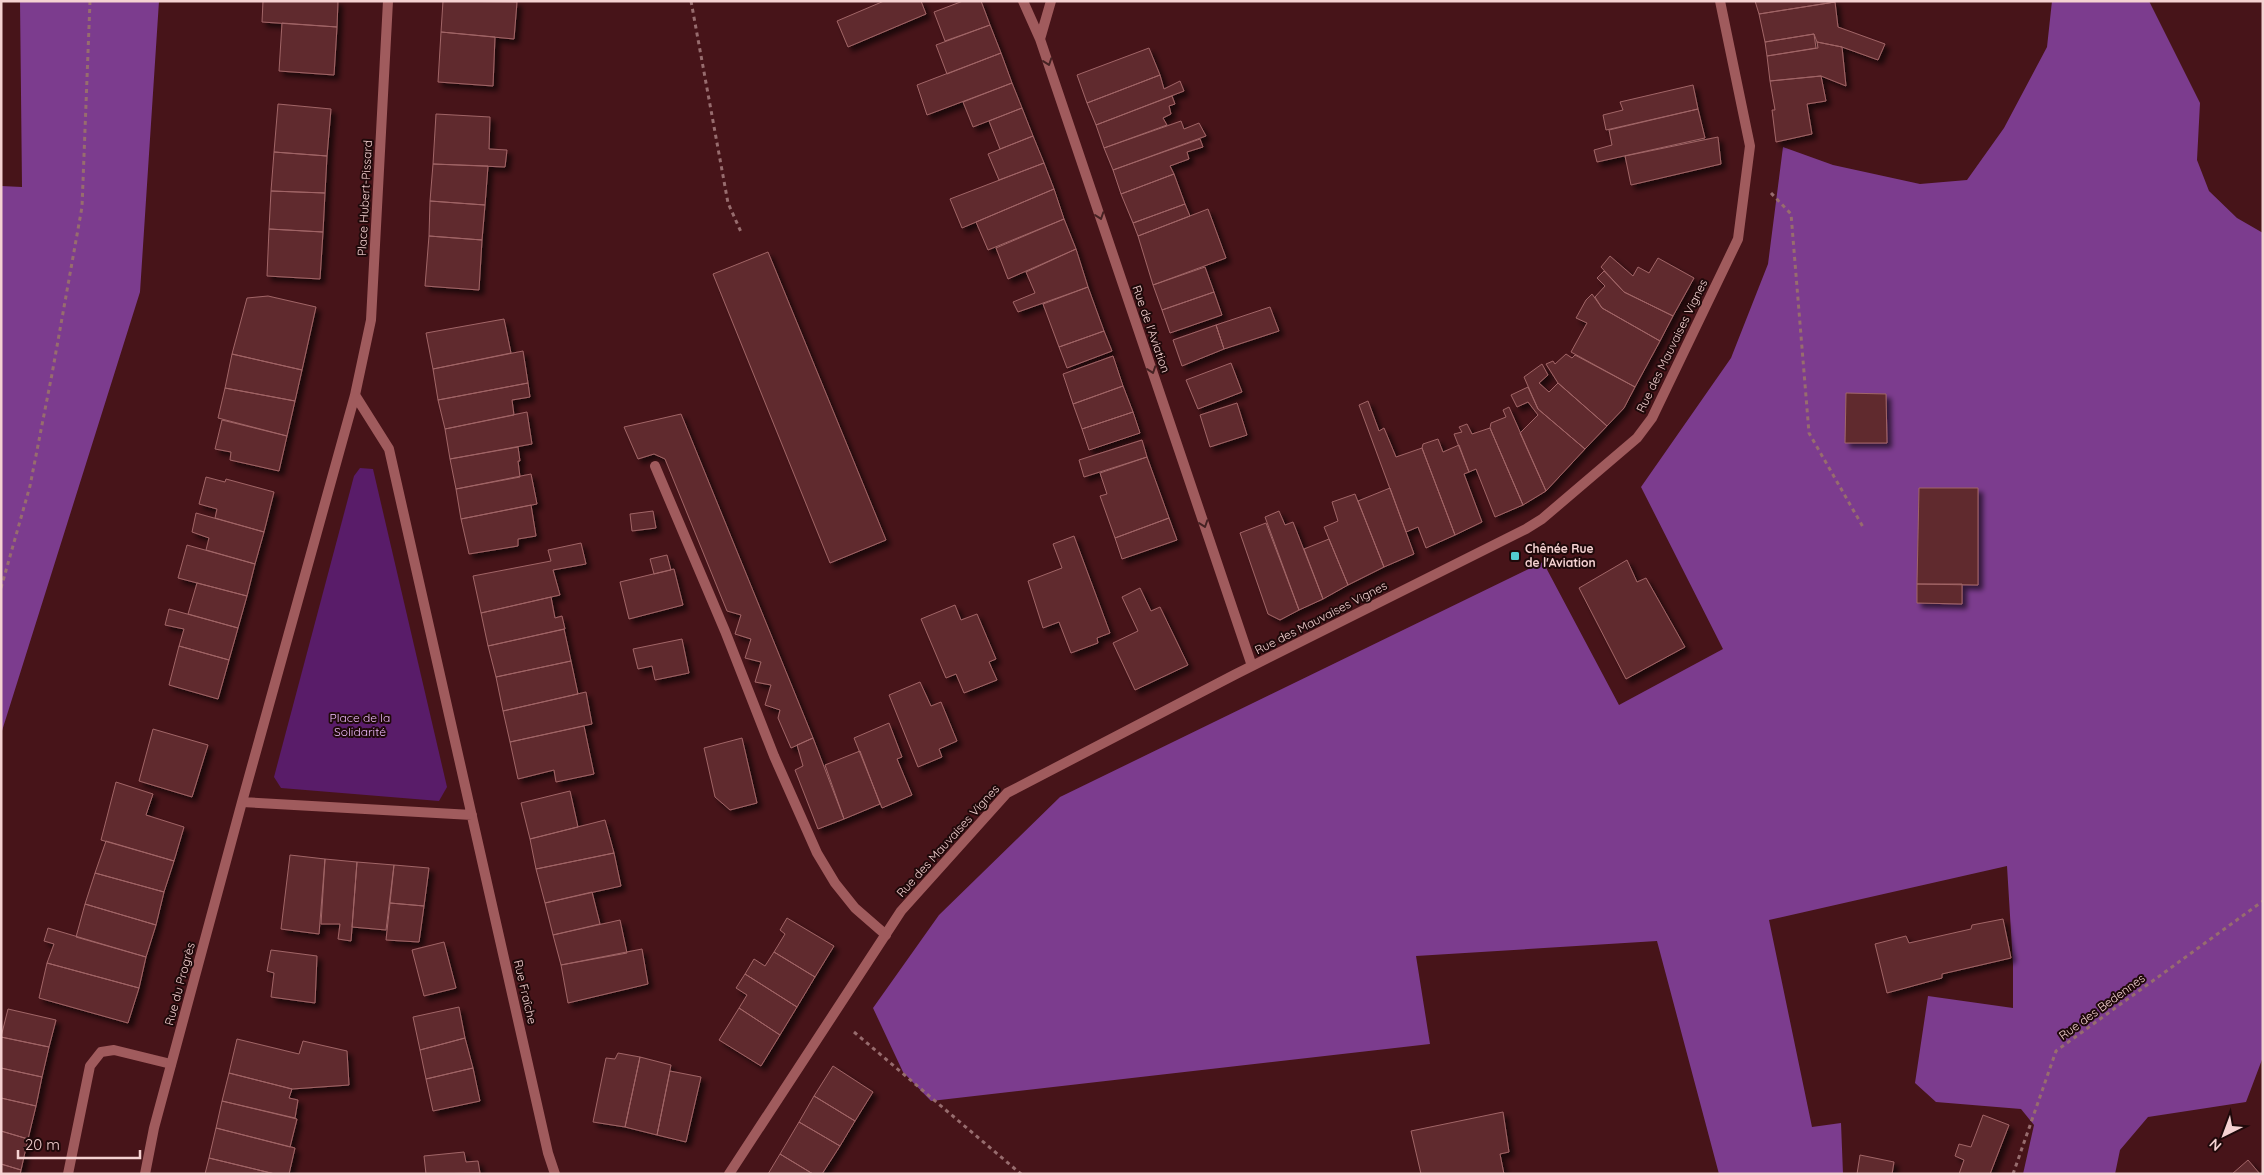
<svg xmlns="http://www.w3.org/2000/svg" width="2264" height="1175" font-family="Quicksand,sans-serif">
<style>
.green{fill:#591c69}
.forest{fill:#7c3c8e}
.building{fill:#612b2e;stroke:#a16567;filter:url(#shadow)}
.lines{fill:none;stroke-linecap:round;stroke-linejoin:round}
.path{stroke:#976c6e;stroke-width:3;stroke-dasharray:4 4;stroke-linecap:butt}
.lane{stroke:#a05b5d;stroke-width:10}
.street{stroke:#a05b5d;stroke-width:10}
.oneway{stroke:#462223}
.poi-dot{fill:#52ccd1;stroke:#1f090a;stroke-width:2}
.labels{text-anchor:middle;stroke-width:4;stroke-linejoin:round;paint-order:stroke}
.street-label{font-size:12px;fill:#f5d2d2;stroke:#1f090a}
.poi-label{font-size:12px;font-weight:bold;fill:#f5d2d2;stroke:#1f090a;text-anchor:start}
.park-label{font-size:12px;fill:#efbcfe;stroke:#1f090a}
</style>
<defs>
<filter id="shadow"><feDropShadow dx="4.5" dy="4.5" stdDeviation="2.5" flood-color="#0009"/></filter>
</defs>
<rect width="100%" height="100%" fill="#471419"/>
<path class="green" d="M360,468L373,469L447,787L439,801L281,788L274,777L354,476Z"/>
<path class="forest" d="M20,1H159L140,292L1,734V186L22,187Z
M2052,1H2149L2200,103L2197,160L2209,191L2237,218L2263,233V1057L2246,1102L2148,1117L2120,1150L2115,1174H2023L2034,1125L2021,1109L1936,1102L1915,1083L1928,996L2013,1008V965L2007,866L1769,920L1812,1127L1841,1123L1843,1174H1719L1657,941L1416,956L1430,1044L931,1101L903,1072L873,1008L939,915L1060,797L1543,562L1619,705L1723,649L1641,487L1731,358L1768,264L1783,147L1833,165L1920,184L1967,180L2004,128L2047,47Z"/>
<path class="building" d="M263,1H338L337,27L262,22Z
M443,1L517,2L514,39L441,32Z
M884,1H921L926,14L848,47L837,21Z
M963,1H981L990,25L945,41L934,12Z
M1755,1H1835V2L1759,14Z
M1835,2L1838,27L1885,44L1878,60L1842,47L1817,42L1814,34L1765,42L1759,14Z
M282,23L337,27L334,75L279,71Z
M990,25L1001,53L947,74L936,45Z
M441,32L495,37L493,86L438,82Z
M1814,34L1816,48L1767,56L1765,42Z
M1817,42L1842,47L1846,86L1821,76L1770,81L1767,56L1818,48Z
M1149,48L1160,75L1087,103L1077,75Z
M1001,53L1012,83L927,115L917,85Z
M1160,75L1164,89L1180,81L1184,91L1096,125L1087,103Z
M1821,76L1826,101L1807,104L1812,134L1776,142L1772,110H1775L1770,81Z
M1012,83L1022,108L973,127L963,102Z
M1693,85L1698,109L1606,130L1603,115L1623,110L1620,102Z
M1172,96L1175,104L1169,106L1171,114L1163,118L1167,125L1104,148L1096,125Z
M278,104L331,109L327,156L274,152Z
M1022,108L1033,136L1000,149L989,121Z
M1698,109L1705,138L1597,162L1594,150L1612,145L1609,130Z
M436,114L490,117L489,149L507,150L505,167L433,164Z
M1181,121L1184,129L1199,123L1206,136L1113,170L1104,148Z
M1033,136L1044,163L999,180L988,154Z
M1718,137L1721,164L1631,185L1625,156Z
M1200,139L1203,147L1187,152L1189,159L1170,166L1174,174L1121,194L1113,170Z
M274,152L327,156L325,193L271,191Z
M1044,163L1054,189L962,228L950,199Z
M433,164L488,166L485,205L430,201Z
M1174,174L1185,204L1133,223L1121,194Z
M1054,189L1064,219L988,250L976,222Z
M271,191L325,193L323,232L269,229Z
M430,201L485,205L482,240L429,236Z
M1185,204L1190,216L1138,236L1133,223Z
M1208,209L1226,258L1153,285L1138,236Z
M1064,219L1076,249L1008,279L996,248Z
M269,229L323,232L320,279L267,276Z
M429,236L482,240L479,290L425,286Z
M1076,249L1088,287L1018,312L1013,302L1035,293L1026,272Z
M768,252L886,540L830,563L713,274Z
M1610,256L1633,276L1638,267L1649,273L1658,258L1694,278L1673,316L1624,292L1601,267Z
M1205,267L1214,292L1162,310L1153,285Z
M1604,271L1624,292L1673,316L1660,341L1602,308L1595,297L1605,286L1597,278Z
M1088,287L1104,331L1059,347L1043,304Z
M1214,292L1222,315L1170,333L1162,310Z
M1592,294L1602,308L1660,341L1635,387L1571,352L1587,323L1576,318L1586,300Z
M268,296L316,307L302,370L232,354L247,298Z
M1270,307L1279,331L1224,349L1216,325Z
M504,319L511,353L433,369L426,333Z
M1216,325L1224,349L1182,366L1173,340Z
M1104,331L1112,351L1067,368L1059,347Z
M523,351L528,383L438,400L433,369Z
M232,354L302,370L295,401L225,388Z
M1566,354L1572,358L1575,355L1635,387L1624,408L1607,426L1558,383L1546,364L1553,361L1555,364Z
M1113,356L1123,386L1073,404L1063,374Z
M1231,363L1242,392L1198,409L1186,380Z
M1542,364L1548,375L1539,383L1549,392L1558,383L1607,426L1585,449L1538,409L1524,377Z
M528,383L530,397L512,400L514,415L445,429L438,400Z
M1123,386L1133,412L1082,429L1073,404Z
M1528,387L1538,409L1585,449L1546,491L1520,433L1538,415L1528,402L1517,407L1511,395Z
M225,388L295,401L287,436L218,418Z
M1846,393L1886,394L1887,443H1845Z
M1368,401L1379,431L1384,428L1396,457L1422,448L1455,535L1426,548L1418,527L1406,532L1359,405Z
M1237,403L1247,435L1210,447L1200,415Z
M1509,407L1546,491L1523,505L1490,428L1491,423L1506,417L1503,410Z
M527,412L532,444L450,459L445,429Z
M1133,412L1140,433L1089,450L1082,429Z
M681,414L813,738L791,748L778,718L780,710L765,705L771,685L755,682L761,662L745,658L751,639L735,634L741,615L727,611L665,459L654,454L638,459L624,427Z
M222,420L287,436L279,471L230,460L231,452L215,449Z
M1467,424L1472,434L1490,428L1523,505L1495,517L1476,469L1469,472L1454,434L1462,432L1459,427Z
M1438,439L1443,452L1459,445L1469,472L1464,474L1482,522L1455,535L1422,448L1423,444Z
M1142,440L1147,457L1084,477L1079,460Z
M518,447L520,461H518L520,477L456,489L450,459Z
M1147,457L1169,518L1115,538L1100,496L1107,494L1100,473Z
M531,474L537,504L461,519L456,489Z
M206,477L225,482L226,479L274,492L264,532L215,518L217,509L199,504Z
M1390,488L1414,554L1384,567L1358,501Z
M1919,488H1978V585L1917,584Z
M1355,494L1384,567L1348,585L1324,527L1338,521L1332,502Z
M531,505L536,536L518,539V546L469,554L461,519Z
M653,511L656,528L632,531L630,514Z
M1279,511L1285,525L1293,522L1323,599L1299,610L1265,517Z
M196,513L264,532L255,564L206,550L209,538L192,532Z
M1169,518L1177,540L1122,559L1115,538Z
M1266,523L1299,610L1280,620L1268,614L1240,533Z
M1074,536L1110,633L1097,638L1098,643L1071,653L1059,622L1043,628L1028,581L1062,568L1053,544Z
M1329,539L1348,585L1323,599L1304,549Z
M581,543L586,564L553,570L560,595L481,613L473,576L551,561L548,550Z
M187,545L255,564L247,596L178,578Z
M667,555L671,570L654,574L650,559Z
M1627,560L1637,582L1646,578L1685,647L1626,679L1579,588Z
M674,569L683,605L629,619L620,582Z
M197,583L247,596L238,628L188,614Z
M1917,584H1962V604L1917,603Z
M1140,588L1151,611L1160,607L1188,665L1135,690L1113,643L1138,631L1122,597Z
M551,597L555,618L562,616L565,629L488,646L481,613Z
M955,605L961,620L977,614L996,659L989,662L997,680L964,693L956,674L946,678L921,619Z
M169,609L238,628L229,660L179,646L184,629L165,625Z
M564,629L571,661L496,677L488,646Z
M682,639L689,673L655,680L652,666L638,669L633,649Z
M179,646L229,660L218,699L169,685Z
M571,661L578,694L503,711L496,677Z
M920,682L931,706L941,702L957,741L939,749L942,757L918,767L889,695Z
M586,692L592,724L510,742L503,711Z
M889,723L902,757L897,759L912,795L882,808L854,738Z
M584,726L594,774L556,782L554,770L518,779L510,742Z
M153,729L208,745L192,797L139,781Z
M742,738L757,803L730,810L715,797L704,748Z
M813,738L844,819L818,829L795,770L803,766L797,745Z
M860,751L880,804L844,819L825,765Z
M116,782L153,794L146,815L184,827L174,861L101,840Z
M570,791L578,827L530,839L521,803Z
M605,820L614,853L536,869L530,839Z
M106,841L174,861L164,892L95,873Z
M614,853L621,886L545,903L536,869Z
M290,855L325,859L319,934L281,929Z
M325,859L357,862L351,941L338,939L340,924H321Z
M357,862L394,865L386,930L352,927Z
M394,865L429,868L424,906L390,903Z
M95,873L164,892L156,925L85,904Z
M592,892L600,924L553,935L545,903Z
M390,903L424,906L419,942L386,940Z
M85,904L156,925L146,957L76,937Z
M787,918L834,946L815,977L774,952L785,934L780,930Z
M2003,919L2011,958L1942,974V978L1887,993L1875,944L1906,936L1909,943L1971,929L1972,925Z
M620,920L627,953L561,965L553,935Z
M48,928L146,957L139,988L47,963L54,944L44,941Z
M444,942L456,988L424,996L412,950Z
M642,949L648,984L568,1003L561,965Z
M271,950L317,956L315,1003L271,997L274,973L267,971Z
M774,952L815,977L797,1007L745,974L754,959L765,966Z
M47,963L139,988L128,1023L39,998Z
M745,974L797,1007L780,1035L739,1008L747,995L736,988Z
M459,1007L465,1038L420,1050L413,1017Z
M739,1008L780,1035L761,1066L719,1040Z
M8,1009L56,1020L49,1047L1,1037Z
M1,1037L49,1047L42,1077L1,1068Z
M465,1038L473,1068L426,1079L420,1050Z
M237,1039L299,1054L303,1041L347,1051L349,1085L292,1089L229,1073Z
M618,1053L640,1057L625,1127L593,1122L606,1058L615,1059Z
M640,1057L671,1065L657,1135L625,1127Z
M833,1066L873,1092L855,1121L814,1096Z
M1,1068L42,1077L36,1106L1,1098Z
M473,1068L480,1101L433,1111L426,1079Z
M670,1071L701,1077L686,1142L657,1135Z
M229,1073L292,1089L289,1098L298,1100L295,1118L222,1101Z
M814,1096L855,1121L840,1146L799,1122Z
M1,1098L36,1106L28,1139L1,1131Z
M222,1101L297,1119L290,1147L216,1128Z
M1503,1112L1509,1152L1500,1154L1504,1174H1421L1411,1131Z
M1983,1115L2009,1125L1990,1174H1959L1964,1160L1955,1156L1959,1144L1971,1147Z
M799,1122L840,1146L822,1174H813L780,1154Z
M216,1128L295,1148L289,1174H275L209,1158Z
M1,1131L28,1139L21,1170L1,1164Z
M464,1152L466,1162L478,1161L480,1173L426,1174L424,1156Z
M780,1154L813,1174H768Z
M1860,1155L1894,1162L1892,1174H1857Z
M209,1158L275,1174H205Z
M2248,1160L2260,1174H2232Z
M1,1164L21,1170L20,1174H1Z"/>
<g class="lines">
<path class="path" d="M691,1L728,203L741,232
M1771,193L1791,214L1809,433L1863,527
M1,588L30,486L52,374L82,207L90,1
M854,1032L1021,1174
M2013,1174L2056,1051L2263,901"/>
<path class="lane" d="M655,466L725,631L774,756L817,853L835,883L855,908L886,935
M68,1174L90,1066L101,1052L114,1050L171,1064"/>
<path class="street" d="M1023,1L1040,39L1252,666
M1040,39L1051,1
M355,395L371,320L388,1
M472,815L242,802L355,395L389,449L548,1153L555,1174
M145,1174L154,1128L242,802
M729,1174L901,911L1007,793L1236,674L1526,529L1542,519L1637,438L1652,418L1738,239L1750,146L1720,1"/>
</g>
<defs><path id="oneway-chevron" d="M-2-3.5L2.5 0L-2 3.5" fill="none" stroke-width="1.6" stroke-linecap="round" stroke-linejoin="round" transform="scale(1.25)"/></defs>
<g class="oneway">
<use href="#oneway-chevron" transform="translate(1048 62) rotate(71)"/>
<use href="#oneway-chevron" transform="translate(1100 216) rotate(71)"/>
<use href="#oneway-chevron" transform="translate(1152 370) rotate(71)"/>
<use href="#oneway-chevron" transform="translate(1204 524) rotate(71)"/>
</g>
<rect class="poi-dot" x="1510" y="551" width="10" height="10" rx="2.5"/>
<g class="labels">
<g class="street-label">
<text transform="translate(365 198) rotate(-87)" y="4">Place Hubert-Pissard</text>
<text transform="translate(1151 329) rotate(71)" y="4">Rue de l'Aviation</text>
<text transform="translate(1672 346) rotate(-64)" y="4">Rue des Mauvaises Vignes</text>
<text transform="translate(1321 618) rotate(-27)" y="4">Rue des Mauvaises Vignes</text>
<text transform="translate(948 841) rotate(-48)" y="4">Rue des Mauvaises Vignes</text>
<text transform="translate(180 984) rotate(-75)" y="4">Rue du Progrès</text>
<text transform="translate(525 992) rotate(77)" y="4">Rue Fraîche</text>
<text transform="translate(2102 1007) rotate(-36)" y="4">Rue des Bedennes</text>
</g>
<g class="poi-label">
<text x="1525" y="553">Chênée Rue<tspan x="1525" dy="14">de l'Aviation</tspan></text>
</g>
<g class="park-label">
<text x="360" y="722">Place de la<tspan x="360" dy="14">Solidarité</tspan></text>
</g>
</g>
<rect width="2264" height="1175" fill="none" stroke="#f5d2d2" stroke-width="5"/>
<g transform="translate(2224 1135) rotate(222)" stroke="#1f090a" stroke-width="4" paint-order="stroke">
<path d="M0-4L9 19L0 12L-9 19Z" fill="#f5d2d2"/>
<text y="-8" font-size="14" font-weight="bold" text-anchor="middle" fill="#f5d2d2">N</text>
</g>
<path d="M18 1150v8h122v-8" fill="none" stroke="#f5d2d2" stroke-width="2.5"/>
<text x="25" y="1150" font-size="15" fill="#f5d2d2" stroke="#1f090a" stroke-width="4" paint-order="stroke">20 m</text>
</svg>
